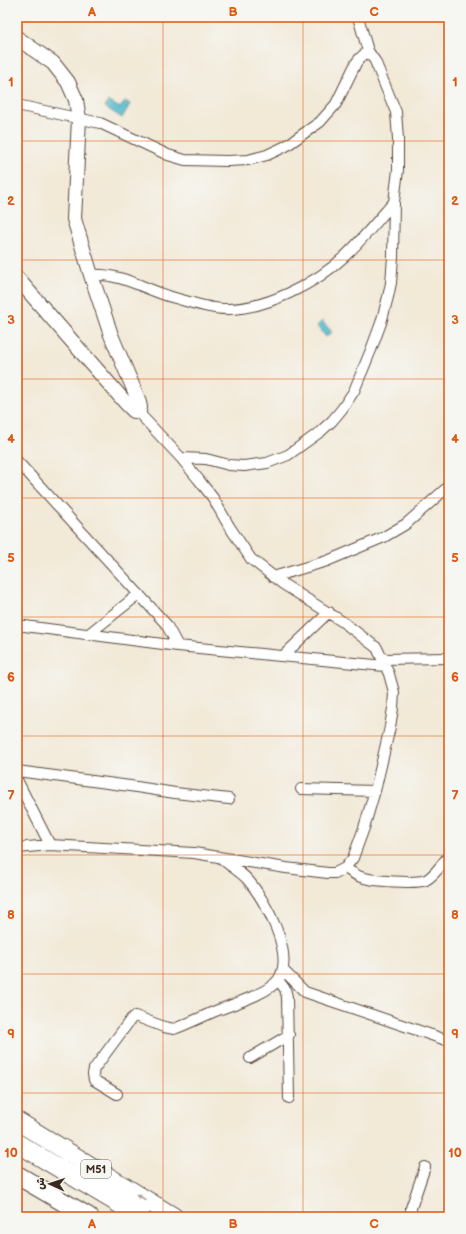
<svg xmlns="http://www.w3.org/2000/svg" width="466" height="1234" font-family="'Balsamiq Sans','Playpen Sans Arabic',sans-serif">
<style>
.water{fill:#52bbce;stroke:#467276}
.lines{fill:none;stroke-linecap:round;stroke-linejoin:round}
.street-casing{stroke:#56473a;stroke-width:12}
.secondary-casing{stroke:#56473a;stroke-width:16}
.highway-casing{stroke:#56473a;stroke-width:20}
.street{stroke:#fff;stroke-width:10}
.secondary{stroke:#fff;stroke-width:14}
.highway{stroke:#fff;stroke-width:18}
.oneway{fill:#a79f9a}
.grid{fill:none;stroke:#df570d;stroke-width:1;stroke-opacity:0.55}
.labels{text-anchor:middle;stroke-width:3.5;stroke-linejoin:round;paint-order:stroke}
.shield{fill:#f6f6f2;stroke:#73675e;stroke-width:1}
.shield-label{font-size:11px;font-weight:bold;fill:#3b2a1e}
.neatline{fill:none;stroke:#df570d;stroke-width:1.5}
.grid-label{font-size:13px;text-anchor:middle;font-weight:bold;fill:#df570d}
</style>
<rect width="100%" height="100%" fill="#f6f6f2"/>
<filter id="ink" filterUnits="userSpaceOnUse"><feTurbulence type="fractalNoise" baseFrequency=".025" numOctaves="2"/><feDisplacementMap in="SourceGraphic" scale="8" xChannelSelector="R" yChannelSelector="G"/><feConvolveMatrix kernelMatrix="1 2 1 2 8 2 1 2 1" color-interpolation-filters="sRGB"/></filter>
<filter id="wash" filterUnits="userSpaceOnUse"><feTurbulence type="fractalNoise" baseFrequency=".012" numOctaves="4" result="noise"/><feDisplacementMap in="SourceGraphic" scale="16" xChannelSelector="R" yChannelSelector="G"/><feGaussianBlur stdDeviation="0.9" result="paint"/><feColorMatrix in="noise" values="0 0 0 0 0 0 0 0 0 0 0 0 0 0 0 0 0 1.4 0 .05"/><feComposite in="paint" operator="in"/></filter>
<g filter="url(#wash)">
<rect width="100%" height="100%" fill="#f2e9d7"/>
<path class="water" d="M108,101L120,108L125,101L130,104L122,118L105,107Z
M322,321L332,332L326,337L317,326Z"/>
</g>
<g filter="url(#ink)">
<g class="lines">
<defs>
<path id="street" d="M17,105L100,123L168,155L185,160L228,161L248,160L267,155L286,146L320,122L336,104L356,63L360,58L368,51
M91,275C123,273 145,290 175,298C190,302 210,309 225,309C265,310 317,283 345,256C363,239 378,220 394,202
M181,458L206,459L229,465L244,466L267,463L288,455L320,432L332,421L342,409L354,391L371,350L381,323L388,297L391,283L393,257L394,202L398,170V139L396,112L375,61L368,51L358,17
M17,461L166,624L178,646L385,666
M273,577L327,561L384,537L406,524L449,486
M17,625L178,646
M90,633L139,594
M283,656L329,612
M382,659L449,658
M17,771L130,786L175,793L229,799
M17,780L50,845
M301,789L375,791
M17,848L50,845L194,853L286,868L328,873H335L345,868L353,858L364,828L376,787L390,727L393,708L394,692L389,674L377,648L343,622L283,584L251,559L229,526L213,498L199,480L181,458L138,412
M345,868C350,871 355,875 361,877C372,881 415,884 426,880C435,875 443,863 449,855
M283,970L305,992L449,1041
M278,980L285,989L287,997L289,1098
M250,1058L289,1035
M117,1094L94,1080L93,1074L94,1069L131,1019L135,1016L164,1027L174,1029C187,1024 200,1018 213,1012C230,1005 268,994 278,980C296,955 265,900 248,880C241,872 230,866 222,859
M411,1217V1208L425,1167"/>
<path id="secondary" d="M17,38L53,63L68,82L76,100L79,119L74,219L91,275L111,335L138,399L140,407L139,411H134L125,402L17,278"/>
<path id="highway" d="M17,1121L174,1217
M17,1143L141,1217
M17,1175L89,1217"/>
</defs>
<use href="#street" class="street-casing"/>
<use href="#secondary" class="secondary-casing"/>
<use href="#highway" class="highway-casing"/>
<use href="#street" class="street"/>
<use href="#secondary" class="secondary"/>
<use href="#highway" class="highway"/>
</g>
<defs><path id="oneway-solid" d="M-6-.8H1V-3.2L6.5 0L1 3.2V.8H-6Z"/></defs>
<use class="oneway" href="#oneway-solid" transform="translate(141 1197) rotate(-149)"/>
</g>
<path class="grid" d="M163,17V1217M303,17V1217M17,141H449M17,260H449M17,379H449M17,498H449M17,617H449M17,736H449M17,855H449M17,974H449M17,1093H449"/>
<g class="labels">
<rect class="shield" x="81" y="1160" width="30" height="18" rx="3"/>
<g class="shield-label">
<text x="96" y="1173">M51</text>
</g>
</g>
<rect width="466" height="1234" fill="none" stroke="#f6f6f2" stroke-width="44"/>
<g transform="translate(50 1184) rotate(273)" stroke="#f6f6f2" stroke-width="3" paint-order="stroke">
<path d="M0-3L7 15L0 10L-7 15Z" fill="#3b2a1e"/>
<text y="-6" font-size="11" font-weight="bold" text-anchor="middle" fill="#3b2a1e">ش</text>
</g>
<rect x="22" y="22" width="422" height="1190" class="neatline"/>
<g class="grid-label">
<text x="92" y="16">A</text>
<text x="233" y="16">B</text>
<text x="374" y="16">C</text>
<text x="11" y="86">1</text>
<text x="455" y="86">1</text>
<text x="11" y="205">2</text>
<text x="455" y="205">2</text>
<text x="11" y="324">3</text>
<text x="455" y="324">3</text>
<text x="11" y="443">4</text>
<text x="455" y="443">4</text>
<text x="11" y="562">5</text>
<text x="455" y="562">5</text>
<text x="11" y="681">6</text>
<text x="455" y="681">6</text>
<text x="11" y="800">7</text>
<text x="455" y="800">7</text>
<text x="11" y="919">8</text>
<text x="455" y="919">8</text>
<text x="11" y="1038">9</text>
<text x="455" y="1038">9</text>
<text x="11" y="1157">10</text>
<text x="455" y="1157">10</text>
<text x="92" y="1228">A</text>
<text x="233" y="1228">B</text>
<text x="374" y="1228">C</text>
</g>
</svg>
